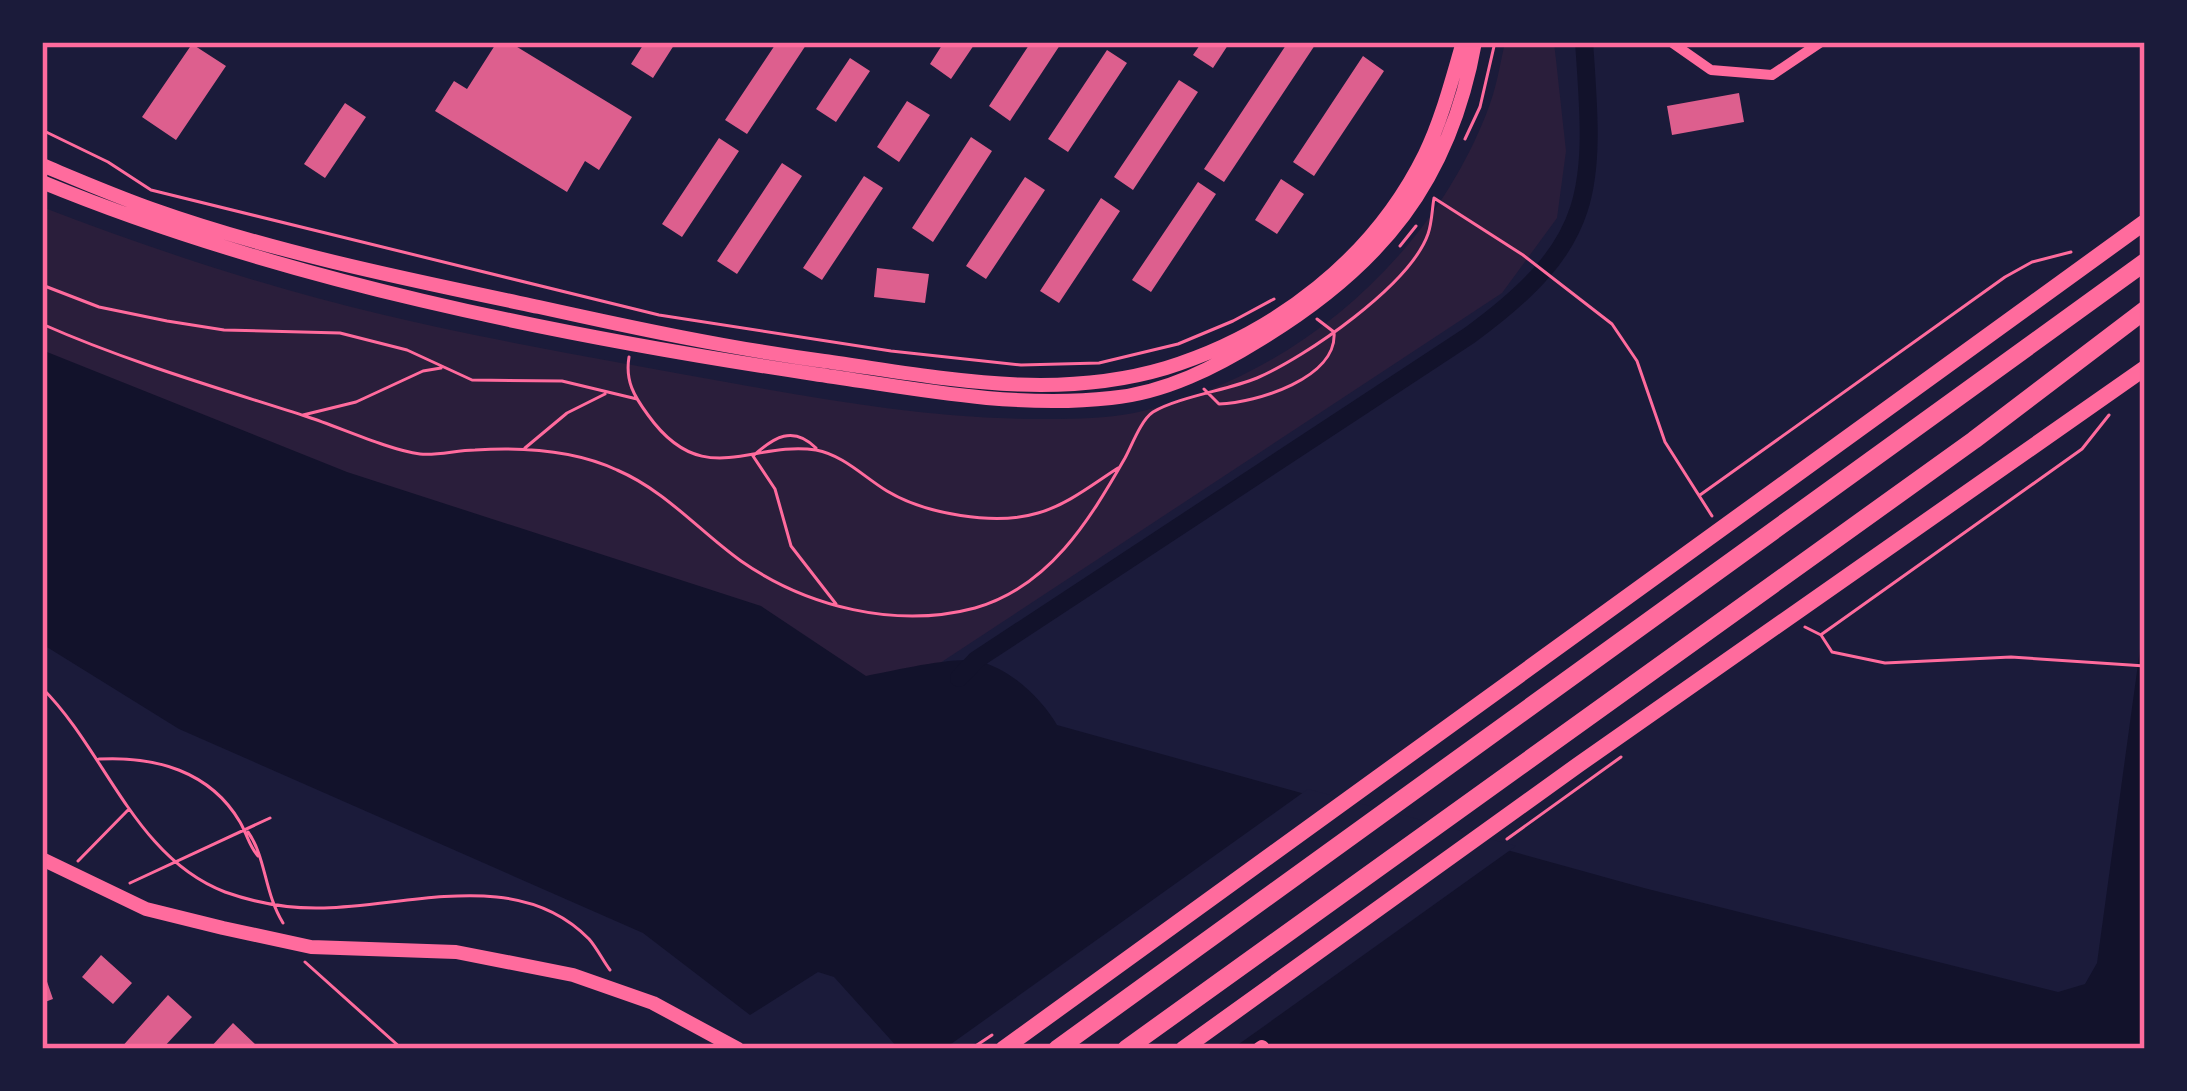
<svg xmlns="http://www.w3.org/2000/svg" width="2187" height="1091" font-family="'Sofia Sans Condensed',sans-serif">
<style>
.green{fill:#2a1e3b}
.water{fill:#12122b}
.pier{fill:#1b1b3a}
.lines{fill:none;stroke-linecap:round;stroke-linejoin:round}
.canal{stroke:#12122b;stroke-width:18}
.building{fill:#dd5f8e}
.path{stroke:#ff6b9d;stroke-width:3}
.minor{stroke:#ff6b9d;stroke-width:10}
.tertiary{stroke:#ff6b9d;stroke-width:14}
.primary{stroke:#ff6b9d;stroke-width:16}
.trunk{stroke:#ff6b9d;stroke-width:18}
.neatline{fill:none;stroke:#ff6b9d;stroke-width:4.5}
</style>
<rect width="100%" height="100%" fill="#1b1b3a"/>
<path class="green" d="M1505,42H1554L1566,151L1557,218L1502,293L937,665L899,705L42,410V207C151,249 266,287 380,314C497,342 618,362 737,384C833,401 927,417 1025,419C1061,419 1098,420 1134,413C1290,380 1429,261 1487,112C1496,90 1500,65 1505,42Z"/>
<path class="water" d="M42,350L347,472L761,606L866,676C891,671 956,656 978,661C1011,669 1041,698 1057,725L1644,888L2058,992L2085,984L2097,963L2145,613V1049H899L834,977L818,972L750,1015L643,933L179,729L42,644Z"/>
<path class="pier" d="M1308,789L1516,846L1232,1049H944Z"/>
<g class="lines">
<path class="canal" d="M959,678L976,660L1470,335C1597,242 1595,191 1584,42"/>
</g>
<path class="building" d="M497,42H509L632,117L599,170L585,161L567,192L435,111L454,81L467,89Z
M645,42H676L653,78L631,64Z
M777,42H808L747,134L725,120Z
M944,42H976L951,79L930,64Z
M1031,42H1062L1010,121L989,106Z
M1202,42H1230L1213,68L1193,55Z
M1288,42H1317L1224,182L1204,169Z
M192,44L226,66L176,140L142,117Z
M1107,50L1127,63L1068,152L1048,139Z
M1363,56L1384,71L1314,176L1293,162Z
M850,58L870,71L836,122L816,109Z
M1179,80L1198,92L1133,190L1114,177Z
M1739,93L1744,122L1672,135L1667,106Z
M907,101L930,115L899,162L877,147Z
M345,103L366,117L325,178L304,164Z
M971,137L992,151L933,242L912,228Z
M719,138L739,151L682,237L662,224Z
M782,163L802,176L737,274L717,261Z
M864,176L883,188L822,280L803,268Z
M1025,177L1045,190L986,279L966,266Z
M1281,179L1304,194L1277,234L1255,220Z
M1198,182L1216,194L1151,292L1132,280Z
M1101,198L1120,211L1059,303L1040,291Z
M877,268L929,274L925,303L874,297Z
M101,955L132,983L113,1004L82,977Z
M43,970L53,999L42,1003V971Z
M168,995L192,1017L162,1049H120Z
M233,1023L256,1045L252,1049H209Z"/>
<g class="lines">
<path class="path" d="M42,130L108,162L151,190L659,315L891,351L1021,365L1099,363L1178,344L1233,321L1274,299
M1465,139L1480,107L1495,42
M1400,246L1416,226
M42,285L99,307L167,321L224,330L340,333L407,350L472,380L562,381L637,399
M42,324C128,362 218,388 308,417C339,427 389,450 420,454C437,456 457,450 475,450C522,447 574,450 617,470C666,491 699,531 741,561C807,607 896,629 975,608C1049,587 1089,521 1125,458C1132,445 1141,420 1153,412C1178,397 1228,390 1257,378C1306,357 1410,285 1428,234C1432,223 1432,209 1434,198L1523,255L1612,324L1637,361L1665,442L1712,516
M629,357C625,381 634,396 648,415C703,492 752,440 816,450C843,455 864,477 887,491C925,514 995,526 1038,513C1067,505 1093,484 1118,468
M1204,389L1219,404C1256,403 1338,378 1334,332L1317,319
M303,415L356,402L423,371L441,368
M525,448L567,413L605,394
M816,448C793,425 774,437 753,456L775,489L791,546L836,604
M1700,495L2005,277L2032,262L2071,252
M1805,627L1821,635L1832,652L1885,663L2011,657L2145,666
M1822,634L2082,449L2109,415
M42,688C105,750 135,858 225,892C256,903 291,909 324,908C411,906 519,867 589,939C597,948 603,961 610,970
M99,759C155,756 210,771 240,822C247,834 249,846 258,856
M248,832C266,857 264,892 283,923
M1507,839L1621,757
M78,861L129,809
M130,883L270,818
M305,962L402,1049
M971,1049L992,1035"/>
<path class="minor" d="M1671,42L1711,70L1772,75L1821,42"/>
<path class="tertiary" d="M42,165C78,180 115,196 152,209C276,253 410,280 539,307C634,328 728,348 824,361C939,377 1052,402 1166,368C1276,334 1374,258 1425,154C1442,119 1452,79 1463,42
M42,182C280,280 559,336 814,374C911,388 1012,409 1111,398C1165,393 1216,367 1261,339C1381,266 1450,182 1475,42
M42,859L146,909L223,928L311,947L456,952L573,975L653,1003L738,1049
M1259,1049L1262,1047"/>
<path class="primary" d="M1003,1049L2145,222
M1183,1049L1578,765L2145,368"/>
<path class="trunk" d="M1057,1049L2145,262
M1126,1049L1974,440L2145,310"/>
</g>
<rect width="2187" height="1091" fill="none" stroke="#1b1b3a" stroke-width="90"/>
<rect x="45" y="45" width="2097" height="1001" class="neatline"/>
</svg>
